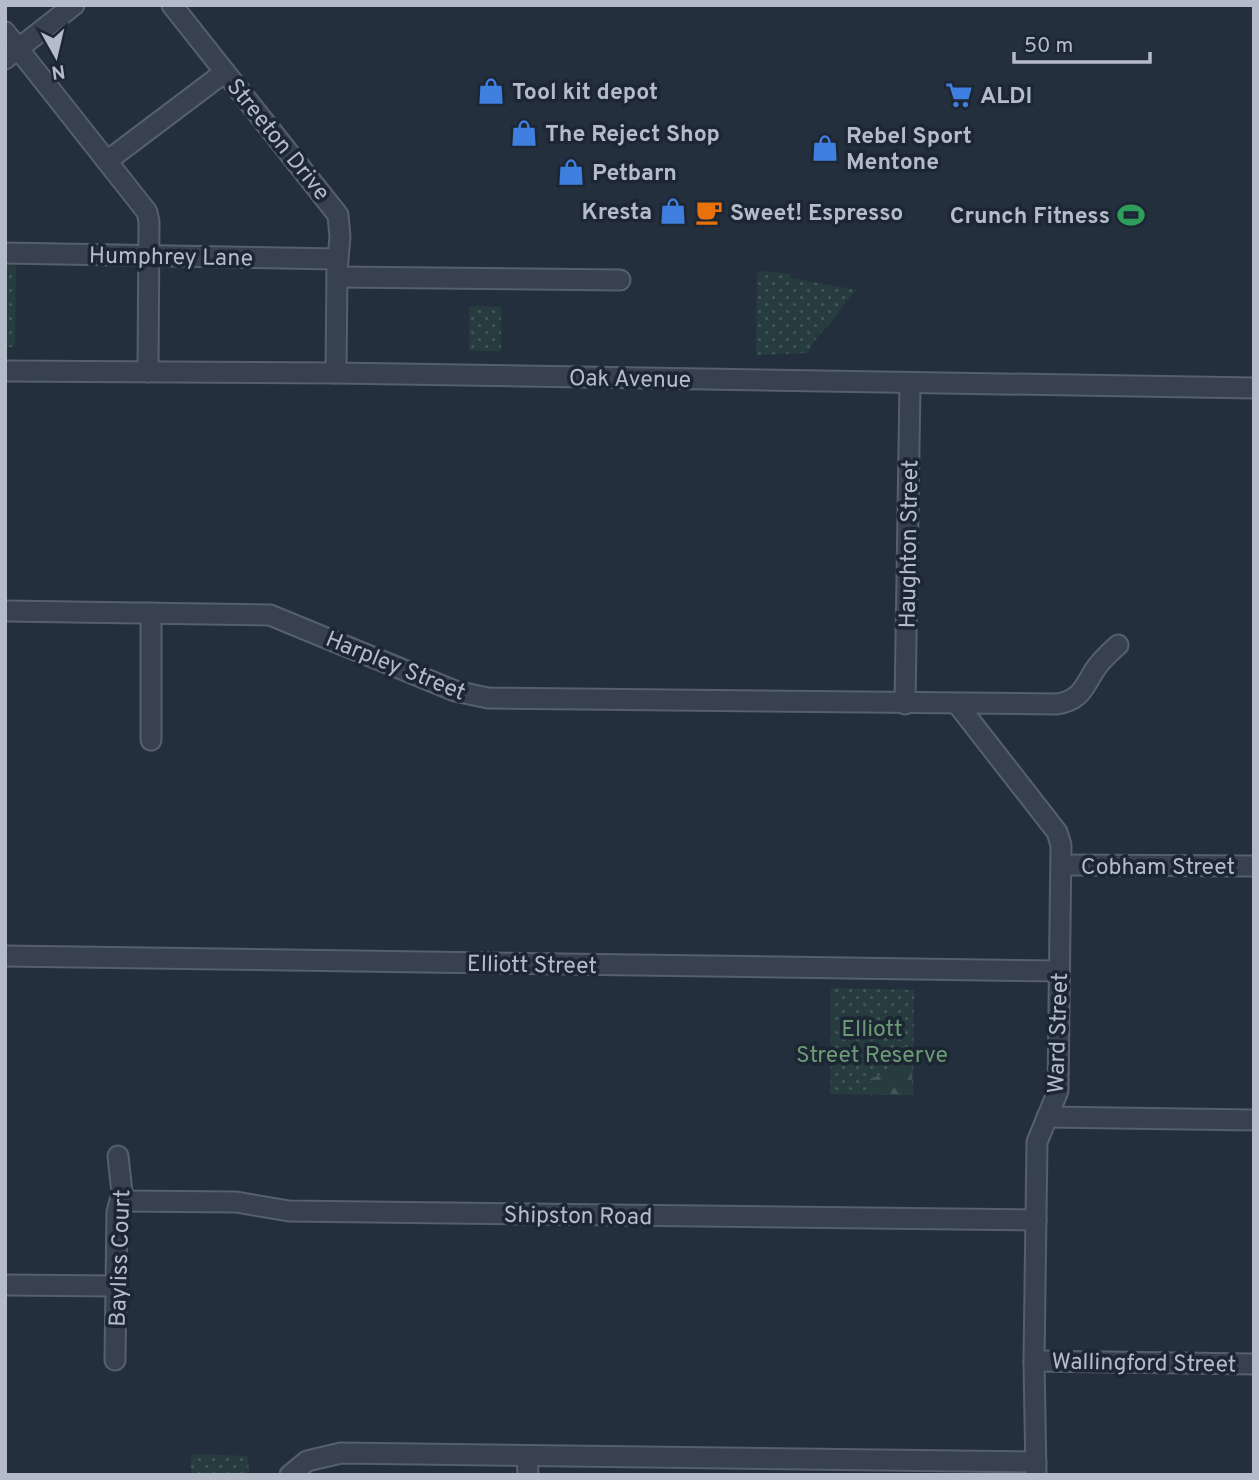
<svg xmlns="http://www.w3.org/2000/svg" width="1259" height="1480" viewBox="0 0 1259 1480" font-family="Overpass,sans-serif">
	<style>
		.grass { fill: url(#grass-dots) }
		.forest { fill: url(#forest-firs) }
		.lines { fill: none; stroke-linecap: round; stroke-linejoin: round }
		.street-casing { stroke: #565f6c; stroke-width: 23 }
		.street { stroke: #38414e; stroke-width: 19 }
		.labels { text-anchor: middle; stroke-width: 7; stroke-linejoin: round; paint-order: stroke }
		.poi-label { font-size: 23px; font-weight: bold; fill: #b4bcc9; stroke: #1d2633; text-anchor: start }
		.street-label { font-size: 23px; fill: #b4bcc9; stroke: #1d2633 }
		.park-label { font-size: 23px; fill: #6b9a76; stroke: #1d2633 }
	</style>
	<defs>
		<pattern id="grass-dots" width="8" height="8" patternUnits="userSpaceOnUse" patternTransform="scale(1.75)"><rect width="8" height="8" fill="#263c3f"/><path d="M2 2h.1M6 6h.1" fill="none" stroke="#435659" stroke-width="1.8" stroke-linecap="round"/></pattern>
		<pattern id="forest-firs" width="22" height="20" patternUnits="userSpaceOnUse" patternTransform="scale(1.75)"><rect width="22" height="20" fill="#263c3f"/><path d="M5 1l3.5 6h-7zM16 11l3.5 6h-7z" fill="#435659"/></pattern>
	</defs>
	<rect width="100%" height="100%" fill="#242f3e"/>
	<g class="grass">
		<path d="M5 263H16L15 347H5Z"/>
		<path d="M763 271 790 274 791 278 857 290C845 300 841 310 832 321 822 334 815 336 808 353L756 355 757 272Z"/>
		<path d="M469 306 501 307V351H469Z"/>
		<path d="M831 988 914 990 913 1095 830 1094Z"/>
		<path d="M191 1454 248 1456 249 1475H191Z"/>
	</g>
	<path class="forest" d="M902 1048H913L911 1090 905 1094H873L870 1079 896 1068Z"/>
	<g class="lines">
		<defs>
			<g id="street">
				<path d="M172 5 338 215 340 237 337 269 336 373"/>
				<path d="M5 32 147 212 149 222 148 372"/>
				<path d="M5 59 74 5"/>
				<path d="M107 161 225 72"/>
				<path d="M5 253 338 259"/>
				<path d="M337 277 620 280"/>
				<path d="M5 371 336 373 1254 388"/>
				<path d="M5 611 270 615 455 691 488 698 1057 704C1080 700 1083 689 1094 671 1100 661 1109 653 1118 645"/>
				<path d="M905 704 910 384"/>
				<path d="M958 705 1057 832 1061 845 1058 1091 1037 1142 1034 1361 1036 1475"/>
				<path d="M151 740V613"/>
				<path d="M1062 865 1254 866"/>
				<path d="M5 956 1059 971"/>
				<path d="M1047 1117 1254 1120"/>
				<path d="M121 1201 236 1202 289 1211 1036 1220"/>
				<path d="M5 1285 117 1286"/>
				<path d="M115 1360 117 1212 122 1193 118 1156"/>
				<path d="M1034 1361 1254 1364"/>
				<path d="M527 1456 528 1475"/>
				<path d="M290 1475 307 1461 341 1453 1036 1462"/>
			</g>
		</defs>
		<use href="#street" class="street-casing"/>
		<use href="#street" class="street"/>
	</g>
	<defs>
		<symbol id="shop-bare" viewBox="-9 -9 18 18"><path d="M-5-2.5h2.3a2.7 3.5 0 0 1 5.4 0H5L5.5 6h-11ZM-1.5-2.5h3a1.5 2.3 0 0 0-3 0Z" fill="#3f7fe0" stroke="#1d2633" stroke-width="2.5" paint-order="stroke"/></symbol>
		<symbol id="supermarket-bare" viewBox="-9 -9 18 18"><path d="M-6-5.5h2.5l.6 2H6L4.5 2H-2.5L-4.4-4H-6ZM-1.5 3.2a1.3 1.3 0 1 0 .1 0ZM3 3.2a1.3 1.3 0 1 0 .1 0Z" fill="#3f7fe0" stroke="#1d2633" stroke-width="2.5" paint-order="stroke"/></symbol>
		<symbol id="cafe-bare" viewBox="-9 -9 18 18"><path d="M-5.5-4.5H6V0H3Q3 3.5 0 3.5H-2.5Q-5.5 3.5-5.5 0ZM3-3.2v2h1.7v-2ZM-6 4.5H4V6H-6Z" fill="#e8710a" stroke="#1d2633" stroke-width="2.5" paint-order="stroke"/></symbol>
		<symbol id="stadium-bare" viewBox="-9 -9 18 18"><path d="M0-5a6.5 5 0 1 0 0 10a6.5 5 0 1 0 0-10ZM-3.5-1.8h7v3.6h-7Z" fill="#2e9e5b" stroke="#1d2633" stroke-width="2.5" paint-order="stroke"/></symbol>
	</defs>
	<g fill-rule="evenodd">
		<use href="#shop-bare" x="472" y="72" width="38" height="38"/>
		<use href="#supermarket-bare" x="940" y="76" width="38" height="38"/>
		<use href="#shop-bare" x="505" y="114" width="38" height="38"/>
		<use href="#shop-bare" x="806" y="129" width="38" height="38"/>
		<use href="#shop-bare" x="552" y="153" width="38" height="38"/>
		<use href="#shop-bare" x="654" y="192" width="38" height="38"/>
		<use href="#cafe-bare" x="690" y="193" width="38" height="38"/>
		<use href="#stadium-bare" x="1112" y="196" width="38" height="38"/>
	</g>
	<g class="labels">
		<g class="poi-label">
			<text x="512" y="99">Tool kit depot</text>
			<text x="980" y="103">ALDI</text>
			<text x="545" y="141">The Reject Shop</text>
			<text x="846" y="143">Rebel Sport<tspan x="846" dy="26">Mentone</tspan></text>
			<text x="592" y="180">Petbarn</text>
			<text x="652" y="219" text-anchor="end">Kresta</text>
			<text x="730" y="220">Sweet! Espresso</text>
			<text x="1110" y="223" text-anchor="end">Crunch Fitness</text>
		</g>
		<g class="street-label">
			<text transform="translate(279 139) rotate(51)" y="8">Streeton Drive</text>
			<text transform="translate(171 256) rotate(1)" y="8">Humphrey Lane</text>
			<text transform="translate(630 378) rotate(1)" y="8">Oak Avenue</text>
			<text transform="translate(908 544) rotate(-89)" y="8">Haughton Street</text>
			<text transform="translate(396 665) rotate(22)" y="8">Harpley Street</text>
			<text x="1158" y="874">Cobham Street</text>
			<text transform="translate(532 964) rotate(1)" y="8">Elliott Street</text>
			<text transform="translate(1057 1033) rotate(-88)" y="8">Ward Street</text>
			<text transform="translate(578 1215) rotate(1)" y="8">Shipston Road</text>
			<text transform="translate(119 1258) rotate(-88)" y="8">Bayliss Court</text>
			<text transform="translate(1144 1362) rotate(1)" y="8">Wallingford Street</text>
		</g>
		<g class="park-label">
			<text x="872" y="1036">Elliott<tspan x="872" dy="26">Street Reserve</tspan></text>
		</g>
	</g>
	<rect width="1259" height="1480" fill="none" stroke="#b4bcc9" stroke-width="14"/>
	<g transform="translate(56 56) rotate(172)" stroke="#1d2633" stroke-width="5" paint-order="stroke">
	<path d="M0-5L12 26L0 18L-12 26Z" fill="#b4bcc9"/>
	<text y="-10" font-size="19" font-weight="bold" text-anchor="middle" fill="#b4bcc9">N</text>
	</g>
	<path d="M1014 52v10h136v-10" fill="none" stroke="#b4bcc9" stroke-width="3.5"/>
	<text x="1024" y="52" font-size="21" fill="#b4bcc9" stroke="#1d2633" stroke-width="5" paint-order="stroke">50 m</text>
</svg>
